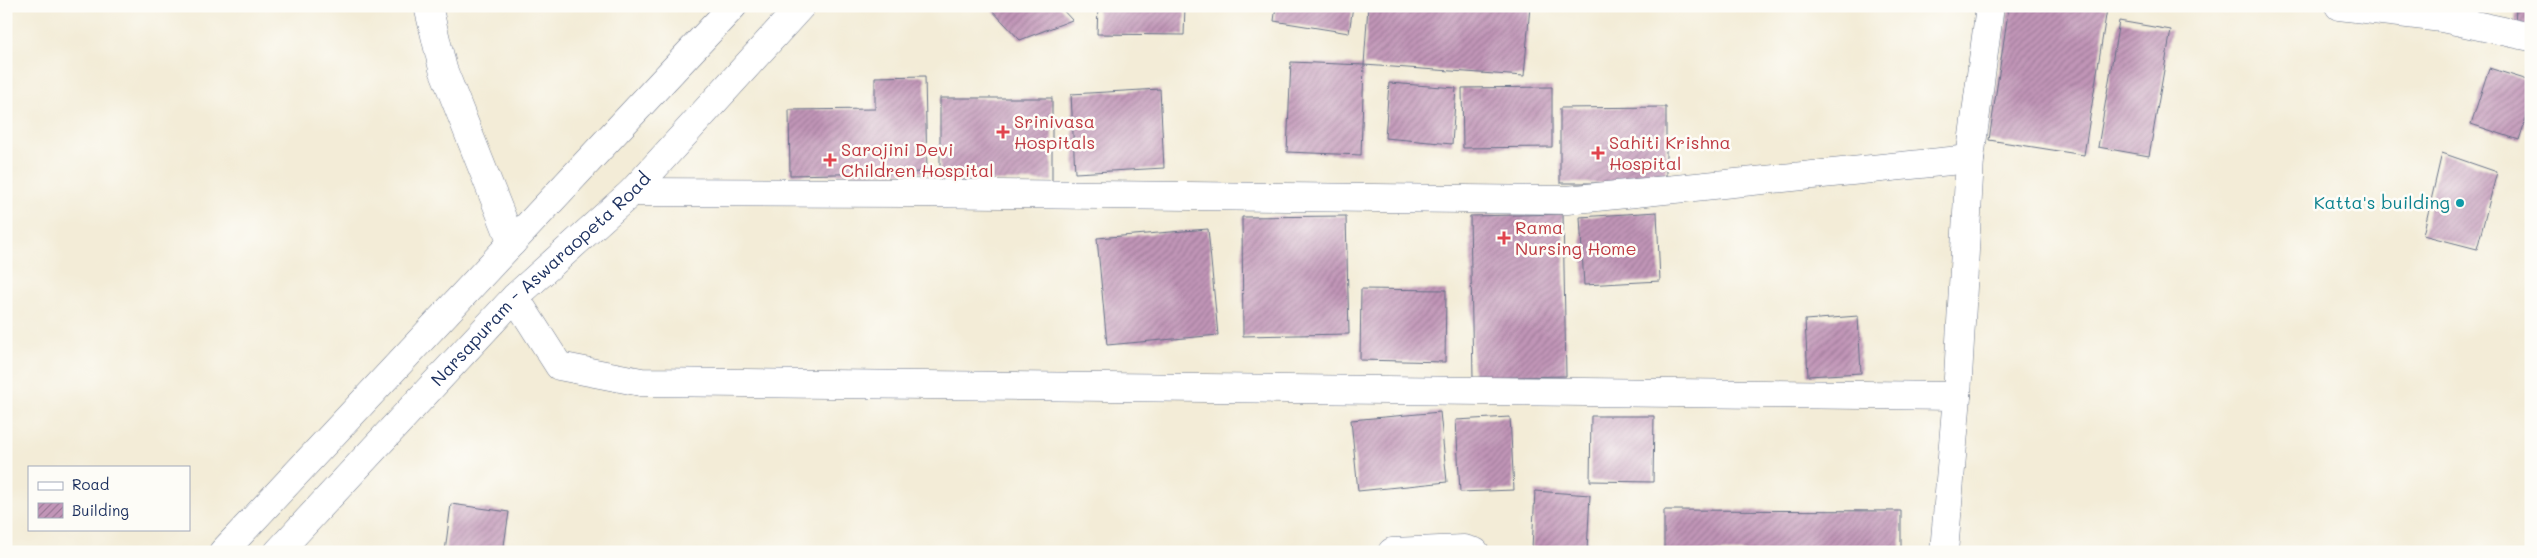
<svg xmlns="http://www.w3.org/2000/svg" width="2537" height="558" viewBox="0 0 2537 558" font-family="Mali,sans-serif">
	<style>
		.building { fill: url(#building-hatch) }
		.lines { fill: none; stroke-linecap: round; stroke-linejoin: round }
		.minor-casing { stroke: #677188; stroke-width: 29 }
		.primary-casing { stroke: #677188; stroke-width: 29 }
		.minor { stroke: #fff; stroke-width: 28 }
		.primary { stroke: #fff; stroke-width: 28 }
		.health-dot { fill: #e0444e; stroke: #fdfcf7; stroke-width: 2 }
		.culture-dot { fill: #0f9aa8; stroke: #fdfcf7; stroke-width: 2 }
		.labels { text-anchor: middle; stroke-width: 5; stroke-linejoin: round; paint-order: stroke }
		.health-label { font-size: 18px; fill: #be3a42; stroke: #fdfcf7; text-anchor: start }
		.culture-label { font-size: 18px; fill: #0d838f; stroke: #fdfcf7; text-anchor: end }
		.street-label { font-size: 18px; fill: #1b2f5e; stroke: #fdfcf7 }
	</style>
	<defs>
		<pattern id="building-hatch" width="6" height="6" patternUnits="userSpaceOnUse" patternTransform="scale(1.25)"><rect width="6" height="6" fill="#c195b7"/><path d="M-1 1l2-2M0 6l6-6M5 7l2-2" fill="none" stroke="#9c7a98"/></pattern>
	</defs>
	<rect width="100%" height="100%" fill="#fdfcf7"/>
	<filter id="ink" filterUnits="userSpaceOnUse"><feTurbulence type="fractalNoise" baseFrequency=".02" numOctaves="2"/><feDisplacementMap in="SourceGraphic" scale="10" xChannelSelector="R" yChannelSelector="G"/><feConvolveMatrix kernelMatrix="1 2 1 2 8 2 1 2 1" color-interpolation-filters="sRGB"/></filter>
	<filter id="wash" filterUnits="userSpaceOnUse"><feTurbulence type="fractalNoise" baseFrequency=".0096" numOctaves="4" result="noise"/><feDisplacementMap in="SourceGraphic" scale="20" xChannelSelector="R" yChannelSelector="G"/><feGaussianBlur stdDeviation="1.12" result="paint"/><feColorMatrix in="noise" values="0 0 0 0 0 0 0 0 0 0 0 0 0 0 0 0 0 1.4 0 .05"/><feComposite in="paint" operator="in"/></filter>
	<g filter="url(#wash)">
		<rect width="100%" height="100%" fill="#f3ecd7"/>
		<g id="blocks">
			<g class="building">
				<path d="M988 6H1059L1072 20 1020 40Z"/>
				<path d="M1098 6H1185L1184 35 1097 34Z"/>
				<path d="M1276 6H1353L1349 33 1274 21Z"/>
				<path d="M1368 6H1530L1524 76 1364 65Z"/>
				<path d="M2009 6H2092L2107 9 2084 155 1989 140Z"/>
				<path d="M2516 6H2531V27L2515 26Z"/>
				<path d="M2119 21 2171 30 2149 156 2098 147Z"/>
				<path d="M1291 62 1364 65 1361 155 1287 152Z"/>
				<path d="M2489 68 2531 81V103L2519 140 2471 124Z"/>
				<path d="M925 76 927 172 790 175 789 110 875 109V77Z"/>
				<path d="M1389 83 1456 88 1452 144 1385 138Z"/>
				<path d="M1552 87V147L1463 148 1462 88Z"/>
				<path d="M1160 89 1164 168 1075 173 1071 94Z"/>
				<rect x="940" y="98" width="112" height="83"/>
				<path d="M1666 107V183H1560V108Z"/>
				<path d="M2442 153 2497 172 2477 249 2423 235Z"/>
				<path d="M1657 212 1660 281 1584 285 1580 217Z"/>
				<path d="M1563 214 1566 376 1473 378 1470 216Z"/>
				<path d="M1346 216 1349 334 1243 336 1242 217Z"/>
				<path d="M1208 229 1218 335 1107 345 1097 238Z"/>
				<path d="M1361 289 1446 290 1445 362 1360 360Z"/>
				<path d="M1858 316 1861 373 1808 376 1805 320Z"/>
				<path d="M1440 412 1447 482 1358 491 1351 420Z"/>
				<path d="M1591 416H1654L1653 482 1590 481Z"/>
				<path d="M1510 417 1514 490 1460 492 1456 420Z"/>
				<path d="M1535 491 1590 495 1587 551 1532 548Z"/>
				<path d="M451 504 509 512 503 552H445Z"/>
				<path d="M1664 510 1901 511V552H1664Z"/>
			</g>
		</g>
	</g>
	<g filter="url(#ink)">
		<use href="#blocks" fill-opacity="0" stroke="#677188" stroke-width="1"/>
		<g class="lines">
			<defs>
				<g id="minor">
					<path d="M428 6 443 69 512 243"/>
					<path d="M2339 6 2442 18 2531 37"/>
					<path d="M632 192 909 193 1567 200 1970 159"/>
					<path d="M515 297 559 366 641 382 1957 396"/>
					<path d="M1392 552 1464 549 1475 552"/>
					<path d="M1944 552 1957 396 1970 159 1990 6"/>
				</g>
				<g id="primary">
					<path d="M223 552 733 6"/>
					<path id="s1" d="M278 552 515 297 632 192 801 6"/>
				</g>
			</defs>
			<use href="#minor" class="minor-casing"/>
			<use href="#primary" class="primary-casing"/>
			<use href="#minor" class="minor"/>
			<use href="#primary" class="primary"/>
		</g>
	</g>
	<g class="health-dot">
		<path d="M1000.5 124.5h5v5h5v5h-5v5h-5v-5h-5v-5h5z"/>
		<path d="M1595.5 145.5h5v5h5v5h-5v5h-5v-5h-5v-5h5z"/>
		<path d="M827.5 152.5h5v5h5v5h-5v5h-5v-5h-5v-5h5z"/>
		<path d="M1501.5 230.5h5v5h5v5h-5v5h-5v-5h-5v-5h5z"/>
	</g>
	<circle class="culture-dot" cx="2460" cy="203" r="5"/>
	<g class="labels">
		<g class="health-label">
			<text x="1014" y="128">Srinivasa<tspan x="1014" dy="21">Hospitals</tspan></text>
			<text x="1609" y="149">Sahiti Krishna<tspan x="1609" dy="21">Hospital</tspan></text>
			<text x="841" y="156">Sarojini Devi<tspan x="841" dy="21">Children Hospital</tspan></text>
			<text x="1515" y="234">Rama<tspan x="1515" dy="21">Nursing Home</tspan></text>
		</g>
		<g class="culture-label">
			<text x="2450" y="209">Katta's building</text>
		</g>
		<g class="street-label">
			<text dy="6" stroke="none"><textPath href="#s1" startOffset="379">Narsapuram - Aswaraopeta Road</textPath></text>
		</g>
	</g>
	<rect width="2537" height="558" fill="none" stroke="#fdfcf7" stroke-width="25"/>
	<rect x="28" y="466" width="162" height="65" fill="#fdfcf7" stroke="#a3aaba"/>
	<rect x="38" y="482" width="25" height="8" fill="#ffffff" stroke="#a3aaba"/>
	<text x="72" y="490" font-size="15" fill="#1b2f5e">Road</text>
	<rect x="38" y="503" width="25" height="15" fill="url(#building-hatch)" stroke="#a3aaba"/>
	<text x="72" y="516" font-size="15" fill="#1b2f5e">Building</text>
</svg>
